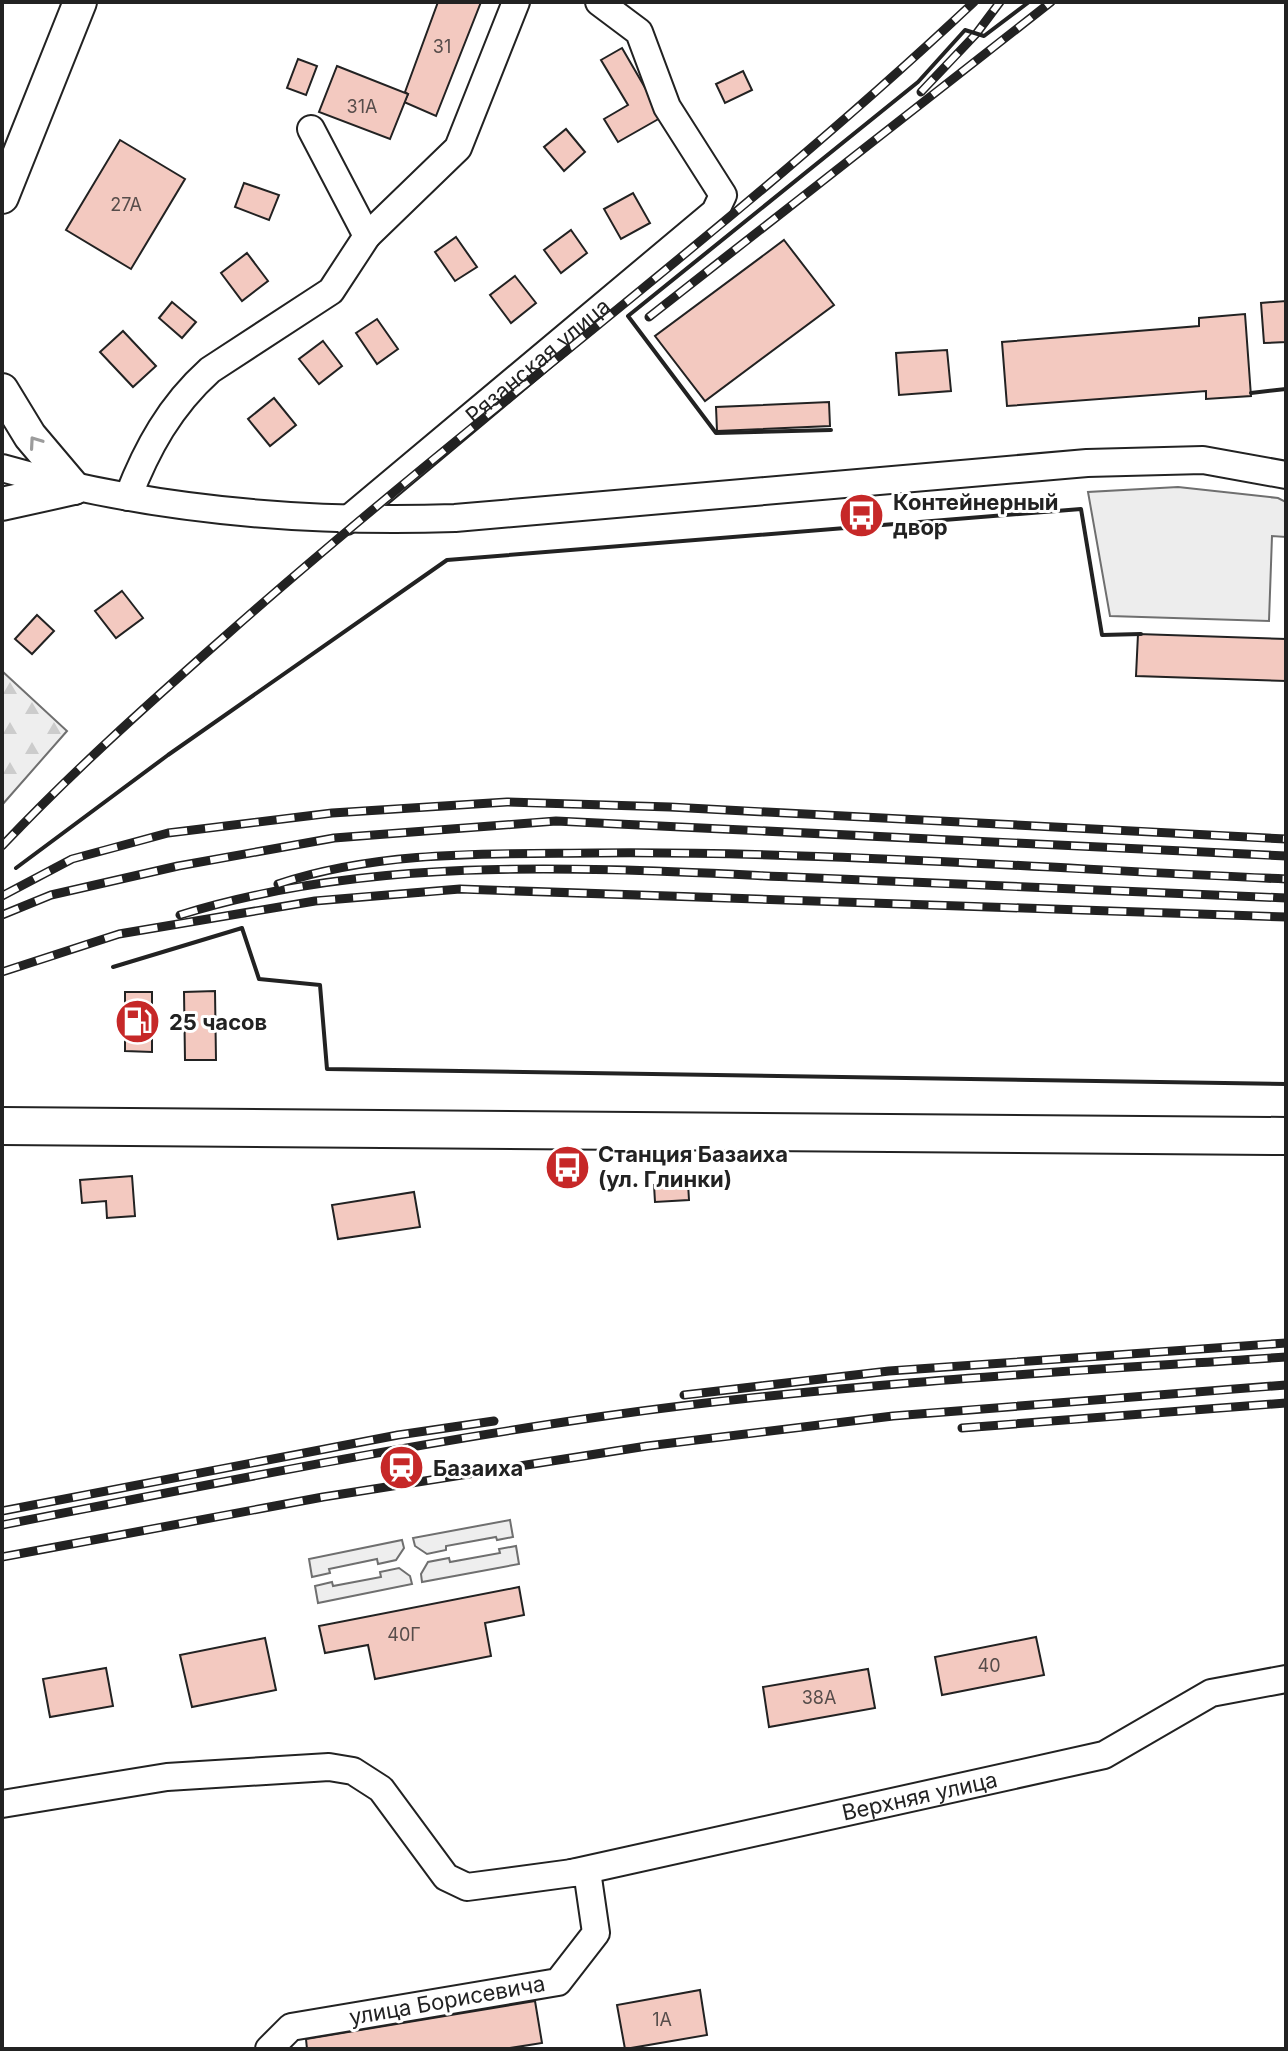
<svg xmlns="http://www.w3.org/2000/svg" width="1288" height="2051" viewBox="0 0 1288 2051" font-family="Inter,sans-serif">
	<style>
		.green { fill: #eee; stroke: #6f6f6f; stroke-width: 2 }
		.forest { fill: url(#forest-firs); stroke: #6f6f6f; stroke-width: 2 }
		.parking { fill: #ededed; stroke: #6f6f6f; stroke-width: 2 }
		.building { fill: #f3c9c0; stroke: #222; stroke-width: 2 }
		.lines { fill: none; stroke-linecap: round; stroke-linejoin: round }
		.minor-casing { stroke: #222; stroke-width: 30 }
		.major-casing { stroke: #222; stroke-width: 36 }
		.highway-casing { stroke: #222; stroke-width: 40 }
		.minor { stroke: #fff; stroke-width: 26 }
		.major { stroke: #fff; stroke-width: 32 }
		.highway { stroke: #fff; stroke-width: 36 }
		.rail-casing { stroke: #222; stroke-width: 9 }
		.rail { stroke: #fff; stroke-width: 6; stroke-dasharray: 18; stroke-linecap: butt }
		.wall { stroke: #222; stroke-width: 4 }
		.oneway { stroke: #9c9c9c }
		.labels { text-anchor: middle; stroke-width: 6; stroke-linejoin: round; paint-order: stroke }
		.number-label { font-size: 18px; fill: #564c4a }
		.street-label { font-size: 22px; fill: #222; stroke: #fff }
		.poi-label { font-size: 22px; font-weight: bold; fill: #222; stroke: #fff; text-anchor: start }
	</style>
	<defs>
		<pattern id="forest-firs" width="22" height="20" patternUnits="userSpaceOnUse" patternTransform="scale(2)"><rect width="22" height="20" fill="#eee"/><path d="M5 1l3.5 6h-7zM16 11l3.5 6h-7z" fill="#ccc"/></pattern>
	</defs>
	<rect width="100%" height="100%" fill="#fff"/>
	<g class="green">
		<path d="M510 1520 513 1537 497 1540 496 1537 446 1546V1550L427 1554 415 1546 413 1538Z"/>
		<path d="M402 1540 404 1548 396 1560 378 1564 377 1559 329 1569 330 1573 312 1577 309 1559Z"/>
		<path d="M516 1546 519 1564 422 1582 421 1574 428 1562 449 1558 450 1562 500 1553 499 1549Z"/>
		<path d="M399 1568 410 1576 412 1584 318 1603 315 1586 332 1582 333 1586 381 1577 380 1572Z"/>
	</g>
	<path class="forest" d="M2 671 67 731 2 805Z"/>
	<path class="parking" d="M1178 487 1278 498 1286 502V537L1272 536 1269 621 1110 616 1088 492Z"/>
	<g class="building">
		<path d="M438 2H481L436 116 404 102 408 94 405 92Z"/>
		<path d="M622 48 662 117 618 142 604 119 628 105 601 60Z"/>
		<path d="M298 59 317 66 306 95 287 88Z"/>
		<path d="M337 66 408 94 390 139 319 112Z"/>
		<path d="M743 71 752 90 725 103 716 84Z"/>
		<path d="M566 129 585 152 564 171 544 147Z"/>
		<path d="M120 140 185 179 131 269 66 230Z"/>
		<path d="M244 183 279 195 269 220 235 207Z"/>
		<path d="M633 193 650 223 621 239 604 209Z"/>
		<path d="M571 230 587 253 561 273 544 250Z"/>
		<path d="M456 237 477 267 455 281 435 252Z"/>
		<path d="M784 240 834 305 705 401 655 336Z"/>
		<path d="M247 253 268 281 242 301 221 273Z"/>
		<path d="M515 276 536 303 511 323 490 295Z"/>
		<path d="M1286 301V342L1264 343 1261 303Z"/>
		<path d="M172 302 196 322 182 338 159 318Z"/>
		<path d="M1245 314 1251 396 1206 399V391L1007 406 1002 342 1199 326V318Z"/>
		<path d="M377 319 398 349 377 364 356 333Z"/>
		<path d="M123 331 156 366 133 387 100 352Z"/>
		<path d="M323 341 342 366 319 384 299 359Z"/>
		<path d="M947 350 951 391 899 395 896 353Z"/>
		<path d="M274 398 296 425 270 446 248 419Z"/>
		<path d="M829 402 830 426 717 431 716 407Z"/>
		<path d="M122 591 143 618 116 638 95 611Z"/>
		<path d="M37 615 54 631 32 654 15 639Z"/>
		<path d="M1138 634 1286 639V681L1136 676Z"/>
		<path d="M215 991 216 1060H185L184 992Z"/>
		<path d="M125 992H152V1052L125 1051Z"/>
		<path d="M132 1176 135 1216 107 1218 106 1201 82 1203 80 1180Z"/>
		<path d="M688 1183 689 1200 655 1202 654 1185Z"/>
		<path d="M414 1192 420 1227 338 1239 332 1205Z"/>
		<path d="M519 1587 524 1615 485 1623 491 1656 375 1679 368 1645 325 1653 319 1626Z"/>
		<path d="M1036 1637 1044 1675 942 1695 935 1657Z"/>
		<path d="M265 1638 276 1690 192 1707 180 1655Z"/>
		<path d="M106 1668 113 1706 50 1717 43 1679Z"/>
		<path d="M868 1669 875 1708 769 1727 763 1687Z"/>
		<path d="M700 1990 707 2035 625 2049 617 2005Z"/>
		<path d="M535 2001 542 2043 504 2049H307L306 2039Z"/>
	</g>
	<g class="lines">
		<defs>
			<g id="minor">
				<path d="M367 236 458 148 516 2"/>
				<path d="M2 468C149 510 302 523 455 518L1087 463 1203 460 1286 475"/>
				<path d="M128 497C147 448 170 406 210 370L331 291 367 236 311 129"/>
				<path id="s1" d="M346 521 715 212 723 195 667 107 639 32 599 2"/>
				<path d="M2 1804 167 1777 329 1767 353 1771 381 1789 446 1877 467 1887 587 1871 596 1933 558 1982 291 2027 269 2049"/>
				<path id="s2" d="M572 1873 1104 1755 1211 1693 1286 1679"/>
			</g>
			<g id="major">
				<path d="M2 197 80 2"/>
				<path d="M2 390 30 436 74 488"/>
				<path d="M2 504 74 488"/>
			</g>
			<path id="highway" d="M2 1126 1286 1136"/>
		</defs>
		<use href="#minor" class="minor-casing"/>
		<use href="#major" class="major-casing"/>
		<use href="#highway" class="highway-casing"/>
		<use href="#minor" class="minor"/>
		<use href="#major" class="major"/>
		<use href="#highway" class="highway"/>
		<defs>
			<g id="rail">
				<path d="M921 92 976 34 1000 2"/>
				<path d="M649 317 1051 2"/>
				<path d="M2 846C72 772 147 705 223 638 469 420 736 226 974 2"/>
				<path d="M278 884C380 850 490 854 596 853 826 851 1056 869 1286 879"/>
				<path d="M2 896 72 859 168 833 332 813 507 802 670 807 1286 839"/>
				<path d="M2 915 51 895 178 866 334 838 556 821 1286 856"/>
				<path d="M180 915C375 854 590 868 792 877 956 884 1121 891 1286 898"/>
				<path d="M2 972 119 934 315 901 460 889 1286 917"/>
				<path d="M684 1395 889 1371 1286 1343"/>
				<path d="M962 1428 1286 1403"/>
				<path d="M2 1511 398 1435 494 1421"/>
				<path d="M2 1525C202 1486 402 1445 605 1416 831 1384 1059 1372 1286 1357"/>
				<path d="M2 1557 323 1497 647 1446 893 1416 1286 1385"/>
			</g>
		</defs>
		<use href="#rail" class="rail-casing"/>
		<use href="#rail" class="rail"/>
		<g class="wall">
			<path d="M1251 393 1286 389"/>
			<path d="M831 430 716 433 628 316 918 82 965 30 984 36 1029 2"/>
			<path d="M16 868 168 755 447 560 1081 509 1102 635 1141 634"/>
			<path d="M113 967 242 928 259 979 320 985 327 1069 1286 1084"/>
		</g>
	</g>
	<defs><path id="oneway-chevron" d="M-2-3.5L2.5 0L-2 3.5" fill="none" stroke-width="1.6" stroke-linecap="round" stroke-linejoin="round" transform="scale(2)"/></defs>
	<use class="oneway" href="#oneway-chevron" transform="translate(35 442) rotate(-125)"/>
	<defs>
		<symbol id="bus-disc" viewBox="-11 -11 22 22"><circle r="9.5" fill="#c62828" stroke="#fff"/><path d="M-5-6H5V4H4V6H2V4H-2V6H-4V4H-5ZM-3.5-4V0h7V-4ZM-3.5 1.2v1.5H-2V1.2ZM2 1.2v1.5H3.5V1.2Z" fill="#fff"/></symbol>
		<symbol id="fuel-disc" viewBox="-11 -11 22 22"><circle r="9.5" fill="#c62828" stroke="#fff"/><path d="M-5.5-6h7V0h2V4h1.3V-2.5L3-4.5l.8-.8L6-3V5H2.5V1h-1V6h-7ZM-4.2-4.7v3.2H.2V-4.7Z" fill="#fff"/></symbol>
		<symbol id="station-disc" viewBox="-11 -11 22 22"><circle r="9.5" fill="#c62828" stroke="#fff"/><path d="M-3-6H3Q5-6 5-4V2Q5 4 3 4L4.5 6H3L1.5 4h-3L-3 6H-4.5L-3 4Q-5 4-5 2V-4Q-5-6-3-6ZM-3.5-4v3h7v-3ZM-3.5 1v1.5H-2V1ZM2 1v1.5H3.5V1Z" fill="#fff"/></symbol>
	</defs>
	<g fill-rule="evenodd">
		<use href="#bus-disc" x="836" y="490" width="51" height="51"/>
		<use href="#fuel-disc" x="112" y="996" width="51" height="51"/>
		<use href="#bus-disc" x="542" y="1142" width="51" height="51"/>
		<use href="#station-disc" x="376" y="1442" width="51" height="51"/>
	</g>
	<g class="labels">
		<g class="number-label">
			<text x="442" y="53">31</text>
			<text x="362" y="113">31А</text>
			<text x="126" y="211">27А</text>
			<text x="404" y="1641">40Г</text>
			<text x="989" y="1672">40</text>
			<text x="819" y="1704">38А</text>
			<text x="662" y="2026">1А</text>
		</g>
		<g class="street-label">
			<text dy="8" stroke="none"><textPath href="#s1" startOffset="250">Рязанская улица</textPath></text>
			<text dy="8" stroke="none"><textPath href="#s2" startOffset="356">Верхняя улица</textPath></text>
			<text transform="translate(447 2000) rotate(-10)" y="8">улица Борисевича</text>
		</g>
		<g class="poi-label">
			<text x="893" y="510">Контейнерный<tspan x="893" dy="25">двор</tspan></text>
			<text x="169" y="1030">25 часов</text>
			<text x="598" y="1162">Станция Базаиха<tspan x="598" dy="25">(ул. Глинки)</tspan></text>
			<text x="433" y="1476">Базаиха</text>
		</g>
	</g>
	<rect width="1288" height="2051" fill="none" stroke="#222222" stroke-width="8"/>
</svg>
